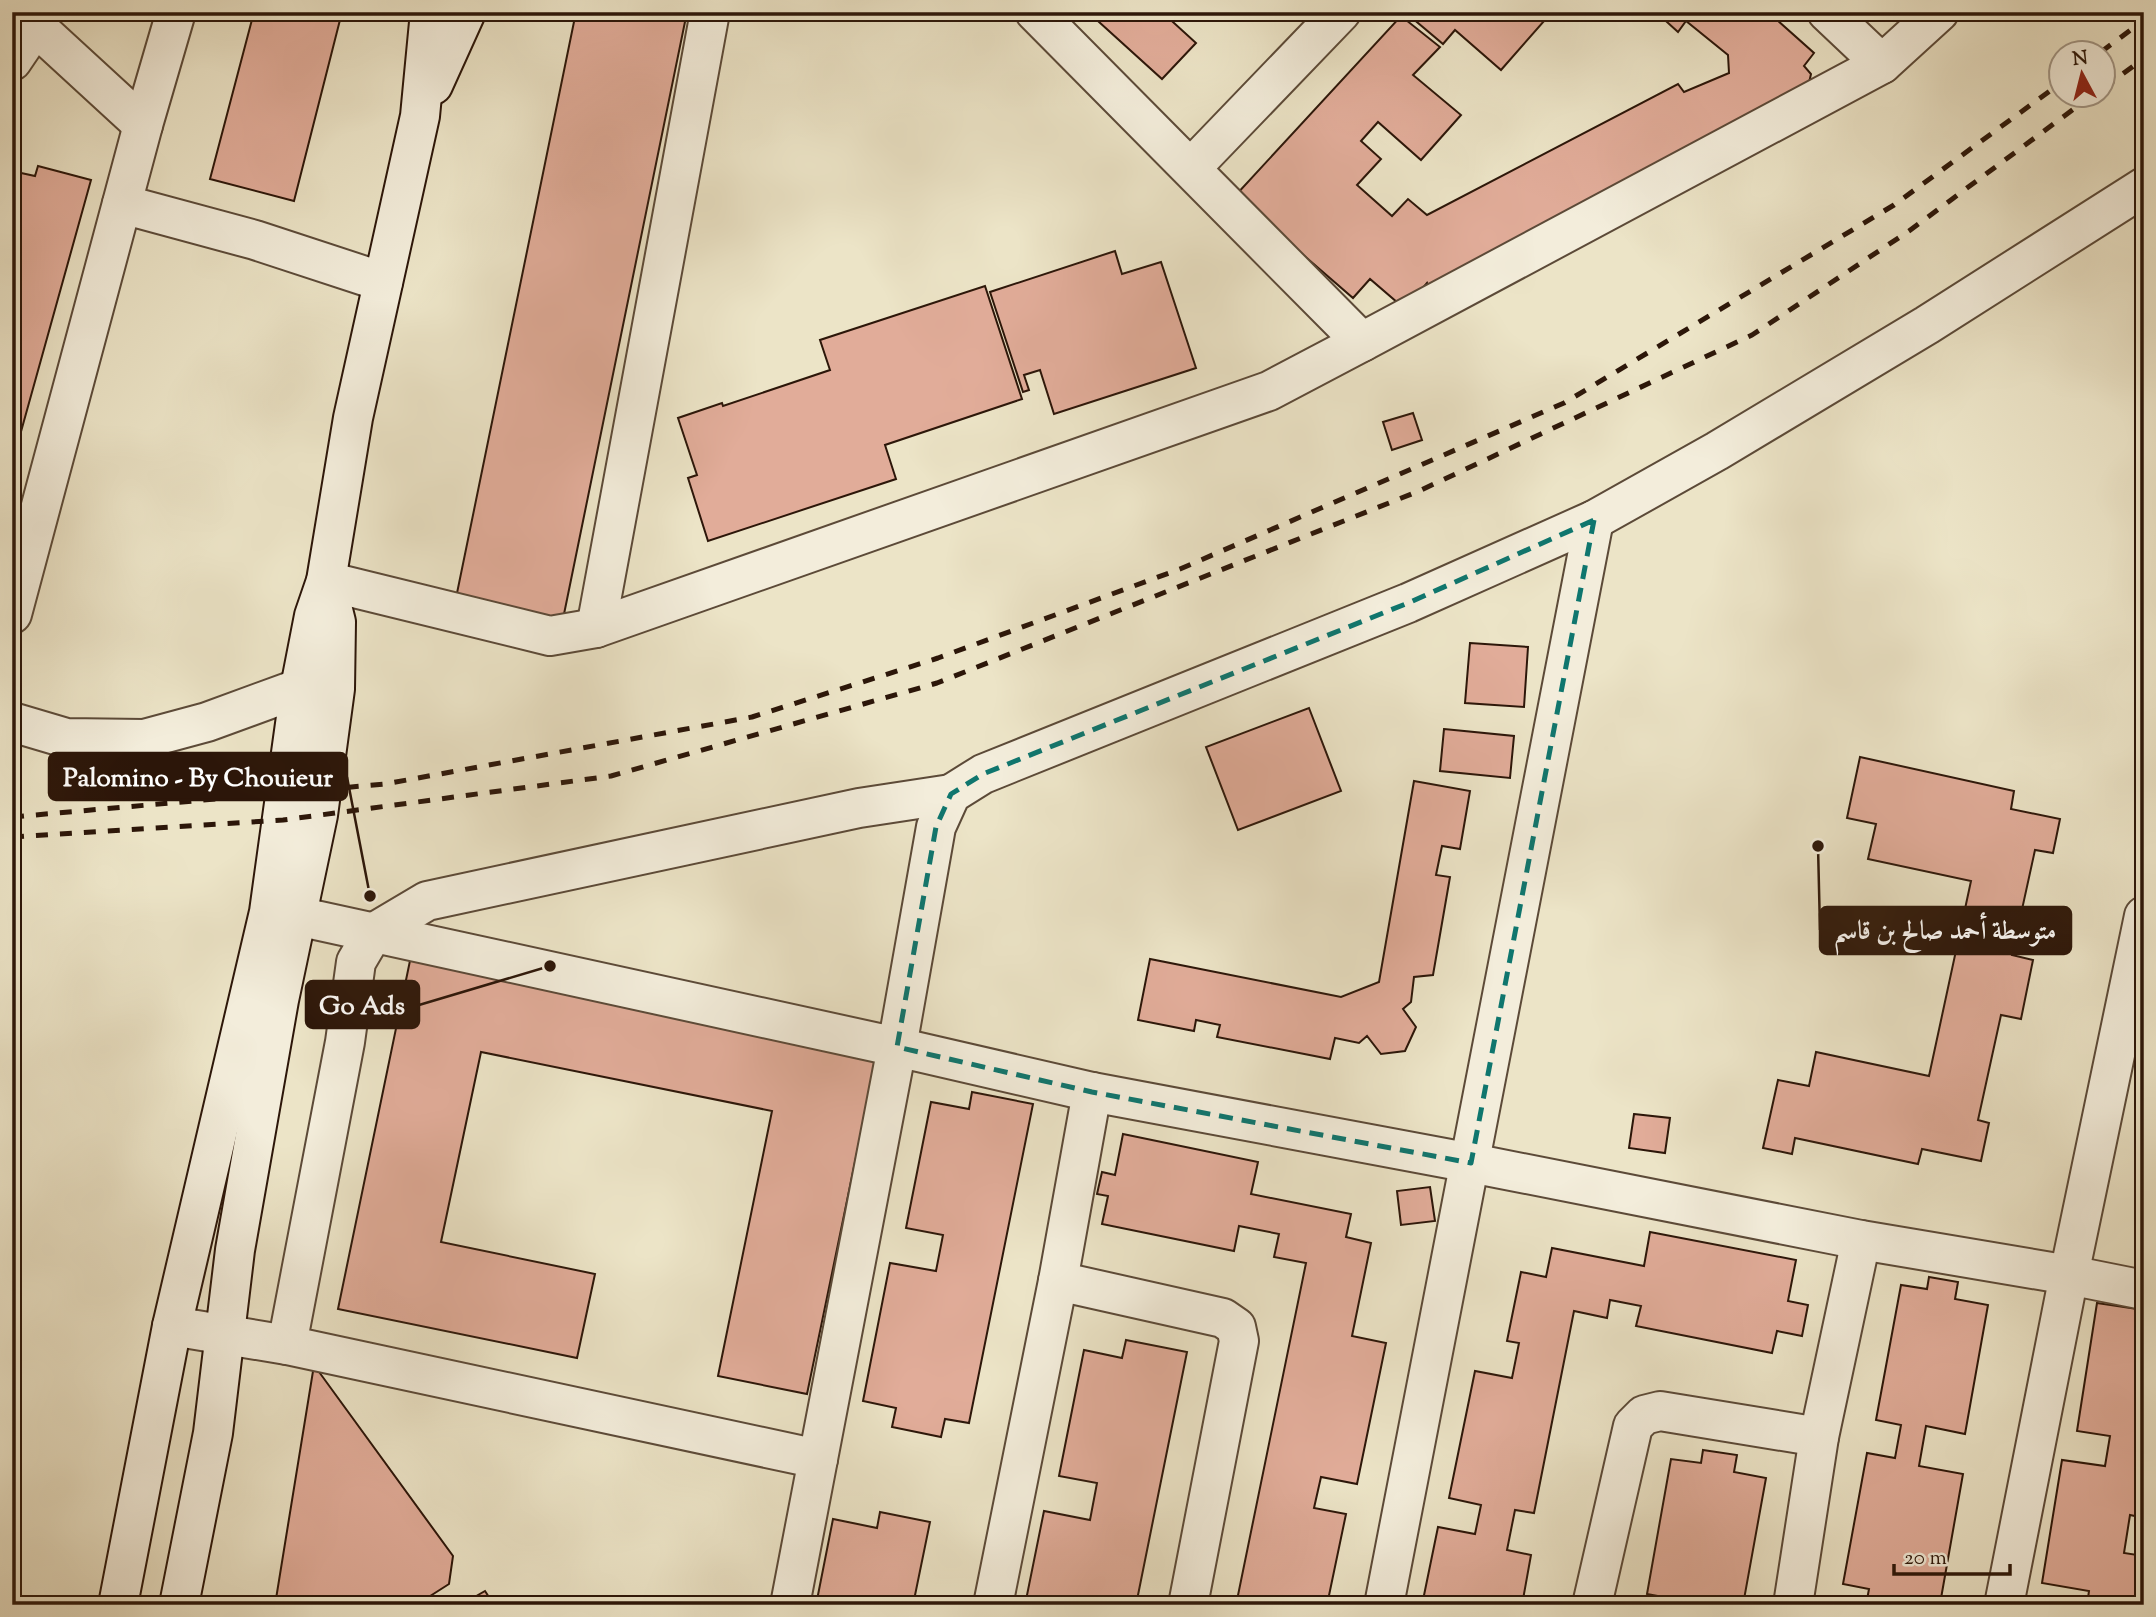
<svg xmlns="http://www.w3.org/2000/svg" width="2156" height="1617" viewBox="0 0 2156 1617" font-family="'Sorts Mill Goudy',Amiri,serif">
	<style>
		.building { fill: #e1ac99; stroke: #2c1609; stroke-width: 2 }
		.lines { fill: none; stroke-linecap: round; stroke-linejoin: round }
		.street-casing { stroke: #5c4a38; stroke-width: 42 }
		.secondary-casing { stroke: #2c1609; stroke-width: 42 }
		.street { stroke: #f3eddb; stroke-width: 38 }
		.secondary { stroke: #f3eddb; stroke-width: 38 }
		.rail { stroke: #2c1609; stroke-width: 5; stroke-dasharray: 12 12; stroke-linecap: butt }
		.marked { fill: none; stroke: #0f766e; stroke-width: 5; stroke-dasharray: 14 9; stroke-linejoin: round }
		.leader { fill: none; stroke: #2c1609; stroke-width: 2.5 }
		.callout-dot { fill: #2c1609; stroke: #f3eddb; stroke-width: 2.5 }
		.callout { fill: #2c1609; stroke: #2c1609; stroke-width: 2.5 }
		.callout-label { font-size: 26px; text-anchor: middle; font-weight: bold; fill: #fff }
	</style>
	<rect width="100%" height="100%" fill="#ece4c7"/>
	<filter id="stains"><feTurbulence type="fractalNoise" baseFrequency=".00286" numOctaves="4"/><feColorMatrix values="0 0 0 0 .2 0 0 0 0 .09 0 0 0 0 .02 0 0 0 .5 -.17"/></filter>
	<radialGradient id="worn" r=".72"><stop offset=".6" stop-color="#630" stop-opacity="0"/><stop offset="1" stop-color="#630" stop-opacity=".3"/></radialGradient>
	<g class="building">
		<path d="M254 12H342L294 201 210 179Z"/>
		<path d="M576 12H687L563 619 456 598Z"/>
		<path d="M1088 12H1162L1196 43 1162 79Z"/>
		<path d="M1405 12H1552L1501 70 1455 30 1443 44Z"/>
		<path d="M1656 12H1768L1814 53 1804 66 1811 74 1806 96 1430 291 1427 283 1405 309 1370 279 1353 298 1235 196 1401 16 1440 47 1413 75 1461 115 1421 160 1378 122 1361 141 1381 159 1357 185 1392 216 1408 199 1427 215 1678 84 1684 92 1729 73 1728 55 1686 21 1678 32Z"/>
		<path d="M38 166 91 180 12 464V171L35 176Z"/>
		<path d="M1115 251 1122 274 1161 262 1196 368 1054 414 1040 370 1024 375 1029 390 1023 392 990 292Z"/>
		<path d="M985 286 1022 399 885 445 896 479 708 541 688 478 697 475 678 418 722 403 723 406 830 370 820 340Z"/>
		<path d="M1413 413 1422 440 1392 450 1383 422Z"/>
		<path d="M1470 643 1528 647 1524 707 1465 703Z"/>
		<path d="M1309 708 1341 791 1238 830 1206 747Z"/>
		<path d="M1444 729 1514 736 1510 778 1440 771Z"/>
		<path d="M1860 757 2014 791 2011 809 2060 819 2053 853 2035 850 2012 955 2033 960 2021 1019 2001 1015 1978 1120 1989 1123 1981 1161 1922 1149 1918 1164 1795 1138 1792 1154 1763 1148 1778 1080 1809 1086 1816 1052 1929 1076 1971 881 1868 859 1876 824 1847 818Z"/>
		<path d="M1414 781 1470 791 1460 849 1442 846 1436 875 1450 877 1433 975 1414 977 1411 1002 1403 1009 1416 1027 1405 1051 1381 1054 1367 1036 1359 1043 1335 1038 1330 1059 1217 1037 1220 1025 1196 1020 1194 1031 1138 1020 1150 959 1341 997 1379 982Z"/>
		<path d="M412 951 878 1051 807 1394 718 1376 772 1111 481 1052 441 1242 595 1274 577 1358 338 1309Z"/>
		<path d="M972 1092 1033 1104 969 1423 945 1419 941 1437 892 1427 896 1408 863 1401 890 1263 936 1271 943 1235 906 1228 931 1102 969 1109Z"/>
		<path d="M1634 1114 1670 1118 1665 1153 1629 1148Z"/>
		<path d="M1123 1134 1258 1162 1251 1194 1351 1214 1346 1237 1371 1243 1352 1336 1386 1343 1357 1484 1321 1477 1314 1508 1346 1514 1327 1605H1236L1306 1263 1274 1257 1279 1234 1239 1226 1234 1251 1102 1224 1108 1196 1097 1194 1102 1172 1115 1175Z"/>
		<path d="M1430 1187 1435 1221 1401 1225 1397 1191Z"/>
		<path d="M1650 1232 1796 1260 1788 1301 1808 1305 1802 1336 1777 1331 1772 1353 1636 1326 1641 1306 1610 1300 1607 1318 1574 1311 1534 1513 1515 1510 1507 1550 1531 1555 1522 1605H1422L1438 1527 1475 1534 1481 1505 1449 1498 1475 1371 1512 1378 1519 1343 1507 1341 1521 1272 1546 1277 1552 1248 1644 1266Z"/>
		<path d="M1929 1277 1958 1282 1955 1299 1988 1305 1965 1434 1926 1426 1919 1466 1963 1474 1940 1604 1905 1598 1903 1605H1866L1869 1589 1843 1584 1867 1453 1895 1458 1901 1425 1876 1420 1901 1285 1927 1289Z"/>
		<path d="M2097 1303 2144 1310V1414L2139 1443 2144 1444V1518L2130 1515 2124 1553 2144 1556 2138 1605H2087L2089 1591 2042 1583 2062 1460 2105 1466 2110 1436 2077 1431Z"/>
		<path d="M1126 1340 1187 1352 1136 1605H1025L1044 1511 1090 1520 1097 1483 1059 1476 1084 1350 1122 1358Z"/>
		<path d="M314 1365 453 1556 449 1584 416 1605H275Z"/>
		<path d="M1703 1450 1737 1455 1734 1472 1766 1478 1743 1605 1707 1601V1605H1680V1600L1647 1594 1671 1459 1701 1463Z"/>
		<path d="M880 1512 930 1522 913 1605H816L833 1519 877 1528Z"/>
		<path d="M485 1591 494 1605H447L460 1597 471 1599Z"/>
	</g>
	<g class="lines">
		<defs>
			<g id="street">
				<path d="M20 12 143 125"/>
				<path d="M1827 12 1882 64 1939 12"/>
				<path d="M12 61 35 27"/>
				<path d="M1191 168 1341 12"/>
				<path d="M122 204 255 240 383 282"/>
				<path d="M1362 342 1882 64"/>
				<path d="M326 581 550 636 596 628 1269 391 1362 342 1035 12"/>
				<path d="M12 614 143 125 176 12"/>
				<path d="M596 628 710 12"/>
				<path d="M12 722 66 738 144 739 207 722 300 688"/>
				<path d="M297 916 897 1047 936 827 951 794 983 774 1408 603 1594 520 1717 451 1927 325 2144 187"/>
				<path d="M1058 1281 1223 1318 1236 1327 1239 1341 1188 1605"/>
				<path d="M172 1326 287 1345"/>
				<path d="M818 1459 287 1345 345 1042 356 962 373 933 427 901 859 808 951 794"/>
				<path d="M790 1605 897 1047 1092 1092 1471 1163 1861 1240 2069 1275 2144 1290"/>
				<path d="M993 1605 1058 1281 1092 1092"/>
				<path d="M1384 1605 1594 520"/>
				<path d="M1592 1605 1633 1426 1644 1415 1660 1411 1819 1437"/>
				<path d="M1793 1605 1819 1437 1861 1240"/>
				<path d="M2004 1605 2069 1275 2144 916"/>
			</g>
			<g id="secondary">
				<path d="M433 85 466 12"/>
				<path d="M118 1605 172 1326 269 912 300 688 314 616 326 581 353 418 420 116 430 12"/>
				<path d="M179 1605 213 1433 235 1250 279 1000 318 815 335 689 336 622 328 590"/>
			</g>
		</defs>
		<use href="#street" class="street-casing"/>
		<use href="#secondary" class="secondary-casing"/>
		<use href="#street" class="street"/>
		<use href="#secondary" class="secondary"/>
		<g class="rail">
			<path d="M2101 52 2144 20"/>
			<path d="M2104 88 2144 58"/>
			<path d="M12 817 385 784 752 717 938 658 1180 569 1564 403 1894 205 2062 82"/>
			<path d="M12 837 283 820 611 776 937 683 1419 491 1752 335 1909 231 2094 94"/>
		</g>
	</g>
	<path class="marked" d="M1594 520 1471 1163 1092 1092 897 1047 936 827 951 794 983 774 1408 603Z"/>
	<path class="leader" d="M370 896L347 777M1818 846L1820 930M550 966L419 1005"/>
	<g class="callout-dot">
		<circle cx="370" cy="896" r="7"/>
		<circle cx="1818" cy="846" r="7"/>
		<circle cx="550" cy="966" r="7"/>
	</g>
	<g class="callout">
		<rect x="49" y="753" width="298" height="47" rx="7"/>
		<rect x="1820" y="907" width="251" height="47" rx="7"/>
		<rect x="306" y="981" width="113" height="47" rx="7"/>
	</g>
	<g class="callout-label">
		<text x="198" y="786">Palomino - By Chouieur</text>
		<text x="1945" y="939">متوسطة أحمد صالح بن قاسم</text>
		<text x="362" y="1014">Go Ads</text>
	</g>
	<rect width="2156" height="1617" fill="none" stroke="#ece4c7" stroke-width="42"/>
	<rect x="14" y="14" width="2128" height="1589" fill="none" stroke="#2c1609" stroke-width="3.5"/>
	<rect x="21" y="21" width="2114" height="1575" fill="none" stroke="#2c1609" stroke-width="2"/>
	<g transform="translate(2082 74) rotate(353)"><circle r="33" fill="#f3eddb" stroke="#a39787" stroke-width="2"/>
	<path d="M0-5L12 26L0 18L-12 26Z" fill="#8f2418"/>
	<text y="-10" font-size="19" font-weight="bold" text-anchor="middle" fill="#2c1609">N</text>
	</g>
	<path d="M1894 1564v10h116v-10" fill="none" stroke="#2c1609" stroke-width="3.5"/>
	<text x="1904" y="1564" font-size="21" fill="#2c1609" stroke="#f3eddb" stroke-width="5" paint-order="stroke">20 m</text>
	<rect width="100%" height="100%" filter="url(#stains)"/>
	<rect width="100%" height="100%" fill="url(#worn)"/>
</svg>
